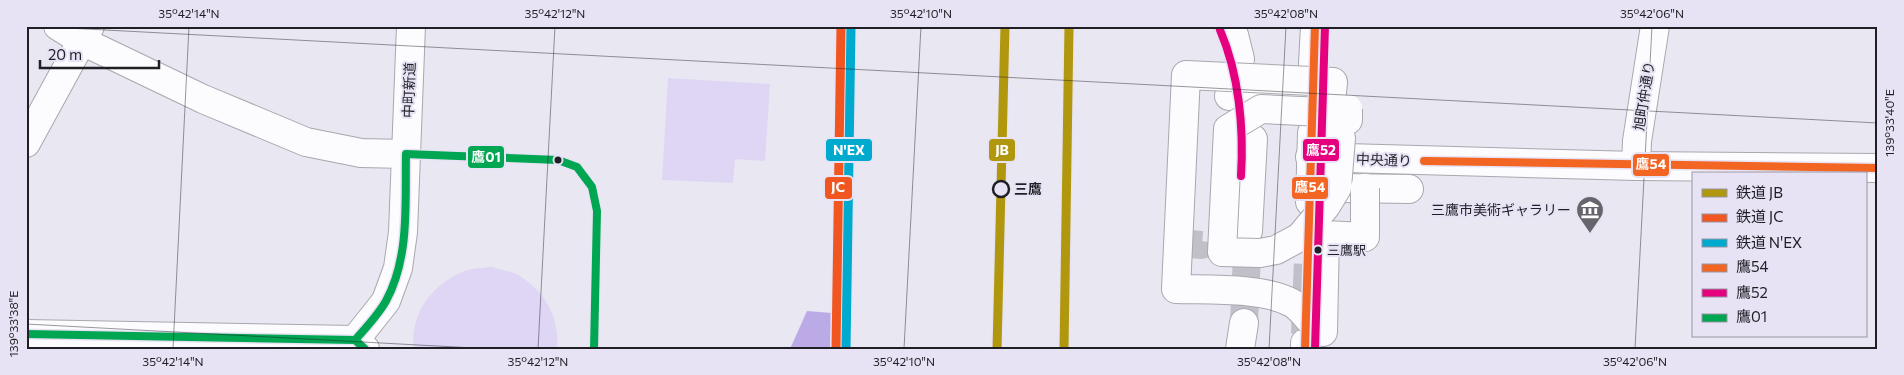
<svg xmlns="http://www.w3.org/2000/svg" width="1904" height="375" viewBox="0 0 1904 375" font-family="Commissioner,'Noto Sans JP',sans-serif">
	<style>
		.green { fill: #ded6f4 }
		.water { fill: #bcaae6 }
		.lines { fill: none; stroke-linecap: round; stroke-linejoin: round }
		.street-tunnel { stroke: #c1bfc8; stroke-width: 28; stroke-dasharray: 28 14; stroke-linecap: butt }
		.secondary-tunnel { stroke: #c1bfc8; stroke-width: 28; stroke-dasharray: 28 14; stroke-linecap: butt }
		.street-casing { stroke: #a9a7af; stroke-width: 30 }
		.secondary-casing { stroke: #a9a7af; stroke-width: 30 }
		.street { stroke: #fcfbfd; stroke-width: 28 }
		.secondary { stroke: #fcfbfd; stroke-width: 28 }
		.street-bridge-casing { stroke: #a9a7af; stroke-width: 30; stroke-linecap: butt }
		.street-bridge { stroke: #fcfbfd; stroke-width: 28 }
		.bus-1-casing { stroke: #e7e3f5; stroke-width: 11 }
		.bus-2-casing { stroke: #e7e3f5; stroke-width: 11 }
		.bus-3-casing { stroke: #e7e3f5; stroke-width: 11 }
		.bus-1 { stroke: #f26522; stroke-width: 8 }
		.bus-2 { stroke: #e5007d; stroke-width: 8 }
		.bus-3 { stroke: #00a651; stroke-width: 8 }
		.rail-1-casing { stroke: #e7e3f5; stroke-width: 12 }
		.rail-2-casing { stroke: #e7e3f5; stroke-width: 12 }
		.rail-3-casing { stroke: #e7e3f5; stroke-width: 12 }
		.rail-1 { stroke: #b1970d; stroke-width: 9 }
		.rail-2 { stroke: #f15620; stroke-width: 9 }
		.rail-3 { stroke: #00a9ce; stroke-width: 9 }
		.ticks { fill: none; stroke: #201f25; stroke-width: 1; stroke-opacity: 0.45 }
		.bus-dot { fill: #201f25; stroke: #e7e3f5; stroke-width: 2 }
		.stop-dot { fill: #e7e3f5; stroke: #201f25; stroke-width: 2.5 }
		.labels { text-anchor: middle; stroke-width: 4; stroke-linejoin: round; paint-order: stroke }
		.bus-label { font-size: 13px; fill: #201f25; stroke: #e7e3f5; text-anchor: start }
		.street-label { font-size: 14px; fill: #201f25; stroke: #e7e3f5 }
		.stop-label { font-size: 14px; font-weight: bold; fill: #201f25; stroke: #e7e3f5; text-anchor: start }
		.poi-label { font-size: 14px; fill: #201f25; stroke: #e7e3f5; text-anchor: end }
		.line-badge { stroke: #e7e3f5; stroke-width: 2 }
		.badge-label { font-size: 14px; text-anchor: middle; font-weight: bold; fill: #fff }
		.neatline { fill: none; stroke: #201f25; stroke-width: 2 }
		.ticks-label { font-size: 12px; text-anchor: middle; fill: #201f25 }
	</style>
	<rect width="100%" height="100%" fill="#e9e7f1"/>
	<g class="green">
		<path d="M668 78 770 84 765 161 735 159 733 183 662 180Z"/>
		<path d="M492 267C500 270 511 271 518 275 545 291 560 318 557 349H414C409 314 433 283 465 271 473 268 483 268 492 267Z"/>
	</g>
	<path class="water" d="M807 311 832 313 830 349H790Z"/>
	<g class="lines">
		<path class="street-tunnel" d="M1178 243 1202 245 1204 232"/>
		<g class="secondary-tunnel">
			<path d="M1244 323 1248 231"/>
			<path d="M1305 334 1310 210"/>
		</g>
		<defs>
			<g id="street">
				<path d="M1229 96 1293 98"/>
				<path d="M26 143 90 26"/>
				<path d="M1636 166 1637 141 1655 26"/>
				<path d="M1341 188 1409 189"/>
			</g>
			<g id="secondary">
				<path d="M58 26 82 41 203 99 306 142 361 153 406 154"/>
				<path d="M1229 26 1234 35 1240 59"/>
				<path d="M1313 64 1315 26"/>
				<path d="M1310 157 1636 166 1878 168"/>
				<path d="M1310 202 1312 133"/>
				<path d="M1248 231 1253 139"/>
				<path d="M26 334 355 340 365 349"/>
				<path d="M355 340 386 301 398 268 403 232 411 26"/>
				<path d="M1240 349 1244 323"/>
				<path d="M1305 349V343"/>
			</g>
		</defs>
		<use href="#street" class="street-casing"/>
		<use href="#secondary" class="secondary-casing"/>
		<use href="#street" class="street"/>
		<use href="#secondary" class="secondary"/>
		<defs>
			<path id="street-bridge" d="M1348 109V120L1322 112 1261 109 1228 129 1222 252 1260 253 1276 250 1300 237 1326 206 1337 188 1341 138 1330 114 1333 82 1186 75 1176 289C1209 290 1263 287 1292 303 1304 310 1311 325 1323 332L1325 235 1365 237V188"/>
		</defs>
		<use href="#street-bridge" class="street-bridge-casing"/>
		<use href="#street-bridge" class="street-bridge"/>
		<defs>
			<g id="bus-1">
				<path d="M1424 161 1878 168"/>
				<path d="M1305 349 1315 26"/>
			</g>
			<g id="bus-2">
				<path d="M1220 30C1239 74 1244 128 1241 176"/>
				<path d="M1315 349 1325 26"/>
			</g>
			<g id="bus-3">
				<path d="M26 334 355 340 365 349"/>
				<path d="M355 340C366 328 378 315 386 301 410 257 405 202 406 154L558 160 577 167 592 187 597 211 594 349"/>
			</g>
		</defs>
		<use href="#bus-1" class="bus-1-casing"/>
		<use href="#bus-2" class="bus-2-casing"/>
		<use href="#bus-3" class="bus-3-casing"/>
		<use href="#bus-1" class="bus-1"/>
		<use href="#bus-2" class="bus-2"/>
		<use href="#bus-3" class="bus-3"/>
		<defs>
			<g id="rail-1">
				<path d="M997 349 1005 26"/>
				<path d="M1064 349 1069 26"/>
			</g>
			<path id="rail-2" d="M836 349 841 26"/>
			<path id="rail-3" d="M846 349 851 26"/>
		</defs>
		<use href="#rail-1" class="rail-1-casing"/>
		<use href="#rail-2" class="rail-2-casing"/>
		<use href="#rail-3" class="rail-3-casing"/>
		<use href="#rail-1" class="rail-1"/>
		<use href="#rail-2" class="rail-2"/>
		<use href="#rail-3" class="rail-3"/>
	</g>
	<path class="ticks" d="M29 26 1878 123M26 324 493 349M173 349 189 26M538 349 555 26M904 349 921 26M1269 349 1286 26M1635 349 1652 26"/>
	<defs>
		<symbol id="museum-pin" viewBox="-11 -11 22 30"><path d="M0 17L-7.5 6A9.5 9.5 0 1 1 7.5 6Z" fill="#66656c" stroke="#e7e3f5"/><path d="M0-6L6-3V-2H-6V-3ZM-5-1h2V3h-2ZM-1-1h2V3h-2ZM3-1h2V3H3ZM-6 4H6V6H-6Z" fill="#fff"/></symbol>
	</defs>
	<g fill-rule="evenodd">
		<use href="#museum-pin" x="1574" y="194" width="32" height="43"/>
	</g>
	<g class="bus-dot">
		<circle cx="558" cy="160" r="4.5"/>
		<circle cx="1318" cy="250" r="4.5"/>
	</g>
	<circle class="stop-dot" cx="1001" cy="189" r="8"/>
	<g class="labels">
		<g class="bus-label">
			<text x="1327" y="255">三鷹駅</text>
		</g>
		<g class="street-label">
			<text transform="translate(409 90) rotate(-88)" y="5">中町新道</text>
			<text transform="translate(1644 96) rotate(-81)" y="5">旭町仲通り</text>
			<text transform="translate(1384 160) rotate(2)" y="5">中央通り</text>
		</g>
		<g class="stop-label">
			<text x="1014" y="194">三鷹</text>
		</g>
		<g class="poi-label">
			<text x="1571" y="215">三鷹市美術ギャラリー</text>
		</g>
	</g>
	<g class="line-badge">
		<rect x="825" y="138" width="48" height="24" rx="5" fill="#00a9ce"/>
		<rect x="988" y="138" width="28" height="24" rx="5" fill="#b1970d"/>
		<rect x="1302" y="138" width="38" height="24" rx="5" fill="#e5007d"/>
		<rect x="467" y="145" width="38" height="24" rx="5" fill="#00a651"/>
		<rect x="1632" y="153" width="38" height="24" rx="5" fill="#f26522"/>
		<rect x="824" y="176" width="29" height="24" rx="5" fill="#f15620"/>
		<rect x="1291" y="176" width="38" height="24" rx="5" fill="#f26522"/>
	</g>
	<g class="badge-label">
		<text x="849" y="155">N'EX</text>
		<text x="1002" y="155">JB</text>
		<text x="1321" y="155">鷹52</text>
		<text x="486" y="162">鷹01</text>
		<text x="1651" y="169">鷹54</text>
		<text x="838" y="192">JC</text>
		<text x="1310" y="192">鷹54</text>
	</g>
	<rect width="1904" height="375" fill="none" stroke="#e7e3f5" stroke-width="55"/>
	<rect x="1692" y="172" width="175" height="165" fill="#e7e3f5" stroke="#9795a2"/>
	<rect x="1702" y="189" width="25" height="8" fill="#b1970d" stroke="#9795a2"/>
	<text x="1736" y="198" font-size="15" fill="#201f25">鉄道 JB</text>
	<rect x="1702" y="214" width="25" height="8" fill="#f15620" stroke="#9795a2"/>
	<text x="1736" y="222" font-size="15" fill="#201f25">鉄道 JC</text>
	<rect x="1702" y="239" width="25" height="8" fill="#00a9ce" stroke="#9795a2"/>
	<text x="1736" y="248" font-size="15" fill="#201f25">鉄道 N'EX</text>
	<rect x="1702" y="264" width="25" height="8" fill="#f26522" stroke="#9795a2"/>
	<text x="1736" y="272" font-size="15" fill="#201f25">鷹54</text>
	<rect x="1702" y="289" width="25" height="8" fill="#e5007d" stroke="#9795a2"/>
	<text x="1736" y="298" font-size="15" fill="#201f25">鷹52</text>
	<rect x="1702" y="314" width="25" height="8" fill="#00a651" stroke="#9795a2"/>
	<text x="1736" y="322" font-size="15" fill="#201f25">鷹01</text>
	<path d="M40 60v8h119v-8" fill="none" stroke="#201f25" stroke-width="2.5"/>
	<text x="48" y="60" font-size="15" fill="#201f25" stroke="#e7e3f5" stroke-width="4" paint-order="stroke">20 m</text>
	<rect x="28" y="28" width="1848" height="320" class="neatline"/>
	<g class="ticks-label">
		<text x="189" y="18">35°42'14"N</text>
		<text x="555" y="18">35°42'12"N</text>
		<text x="921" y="18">35°42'10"N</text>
		<text x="1286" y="18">35°42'08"N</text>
		<text x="1652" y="18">35°42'06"N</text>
		<text transform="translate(1890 123) rotate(-90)" y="4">139°33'40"E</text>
		<text transform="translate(14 324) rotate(-90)" y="4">139°33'38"E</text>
		<text x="173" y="366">35°42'14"N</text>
		<text x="538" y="366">35°42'12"N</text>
		<text x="904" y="366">35°42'10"N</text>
		<text x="1269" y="366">35°42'08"N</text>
		<text x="1635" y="366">35°42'06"N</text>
	</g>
</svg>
